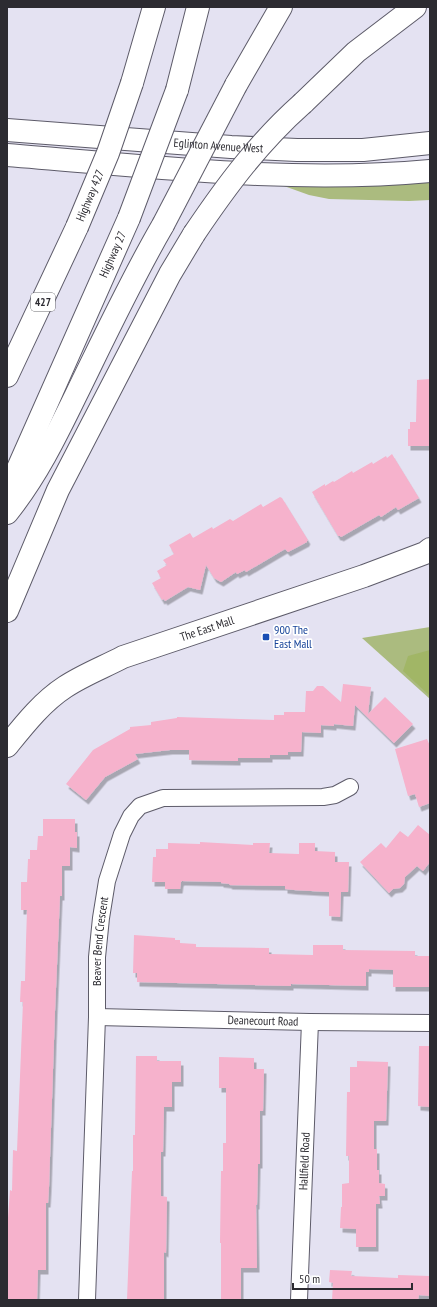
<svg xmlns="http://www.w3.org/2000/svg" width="437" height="1307" viewBox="0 0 437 1307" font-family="'PT Sans Narrow',sans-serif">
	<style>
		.green { fill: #abbb7f }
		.forest { fill: #a1b666 }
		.building { fill: #f6b2cc; filter: url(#shadow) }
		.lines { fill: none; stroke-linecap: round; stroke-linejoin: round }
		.street-casing { stroke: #5d5b69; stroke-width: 18 }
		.secondary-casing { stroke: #5d5b69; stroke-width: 24 }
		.primary-casing { stroke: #5d5b69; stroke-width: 24 }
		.highway-casing { stroke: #5d5b69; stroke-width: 24 }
		.street { stroke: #fff; stroke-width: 16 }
		.secondary { stroke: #fff; stroke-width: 22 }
		.primary { stroke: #fff; stroke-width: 22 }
		.highway { stroke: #fff; stroke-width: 22 }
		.highway-bridge-casing { stroke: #5d5b69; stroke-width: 24; stroke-linecap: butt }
		.highway-bridge { stroke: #fff; stroke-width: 22 }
		.transit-dot { fill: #1a4fb4; stroke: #fff; stroke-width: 1.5 }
		.labels { text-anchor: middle; stroke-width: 3.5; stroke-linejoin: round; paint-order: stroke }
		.shield { fill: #fff; stroke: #6b6b6f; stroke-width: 1 }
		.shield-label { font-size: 11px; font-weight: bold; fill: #2c2b31 }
		.street-label { font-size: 12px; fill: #2c2b31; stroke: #fff }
		.transit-label { font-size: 12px; fill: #164399; stroke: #fff; text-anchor: start }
	</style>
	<defs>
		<filter id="shadow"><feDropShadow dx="2.5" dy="4.5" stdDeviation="0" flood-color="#0004"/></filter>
	</defs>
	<rect width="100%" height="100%" fill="#e4e2f2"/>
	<g class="green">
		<path d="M430 179V200L409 201 329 199 309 195 284 186Z"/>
		<path d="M430 627V699L362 638Z"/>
	</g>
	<path class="forest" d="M430 650V696L403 671 408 656Z"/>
	<g class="building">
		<path d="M430 379V446H408V429H410V422H416L417 380Z"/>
		<path d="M392 454 419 498 398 510 396 507 381 517 379 515 341 537 340 536H338L312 492 325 484V486L333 481 334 482 352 471 353 473 372 462 373 464 386 456 387 458Z"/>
		<path d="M280 497 282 498 308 540 307 541V542L288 552 285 549 246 572 245 570 237 574 236 572 221 582 214 578 206 565 200 590 188 587 165 601 164 599 162 600 152 583 161 578 157 571 167 565 163 560 174 554 169 545 190 533 193 538 212 527 213 529 230 519 233 521 261 504 263 507Z"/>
		<path d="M343 684 371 687 368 714 385 697 413 724 394 743 355 705 353 726 334 724V726L321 725V733L302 732 301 752H288V755H270V758H238V761L189 760V750H170L135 754 138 759 105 777 86 800 66 784 93 750 130 729V727L151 725V722L177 718V717L274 720V715H284V712H305L306 691H313L317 686H323L341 702Z"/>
		<path d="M427 739 430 746V803L419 807 415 794 408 796 395 749Z"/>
		<path d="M43 819H75V832H77V848L70 847V866H62V896H60L55 1011 49 1187 48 1203H46V1270H38L37 1300H7V1218H8L10 1190 12 1191 13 1150 17 1151 23 1002H20L21 981H25L26 941 27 910H21V882H27L28 859H30V850H37L38 836H43Z"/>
		<path d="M418 825 430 835V862L423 871 417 866 405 877 404 884 400 888 393 889 389 893 360 862 381 843 386 848 400 831 408 837Z"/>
		<path d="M200 842 253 845V843H270L269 853 299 854V843H315V851L335 852V862H349L348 892H341L340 917 329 916V892L294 890 285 889V886L229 885 230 884 221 883V882L182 881 181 882 180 889H165V882H152L153 857H156V849H168V843L200 844Z"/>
		<path d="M134 935 175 938V940H180V943L196 944V947L269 948V954L313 955V945H343V950L415 951V956H430V987H393V970L369 969V972H366V986L291 984V986L137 982V973H133Z"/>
		<path d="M419 1046H430V1107L418 1106Z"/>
		<path d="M136 1056H157V1061H181V1082H172V1107H164L163 1152H161V1196L167 1197 166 1253 164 1252V1300H127L132 1171H133V1135H135Z"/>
		<path d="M219 1057 254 1058V1069H264L263 1111H260V1164H258L257 1205H256L257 1268H241V1300H221V1243H220L221 1171H223V1143H226V1088H219Z"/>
		<path d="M357 1061 388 1062 386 1121H374V1149H377V1170H379V1183L385 1184V1196H379L380 1204H376V1247H356V1229L340 1228 341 1207H342V1184L349 1183V1156H346L347 1092H350V1067H357Z"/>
		<path d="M330 1270 352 1271 351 1276 398 1278V1275L430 1276V1296L419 1295 418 1300H332L333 1283 329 1282Z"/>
	</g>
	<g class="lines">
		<defs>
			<g id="street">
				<path id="s1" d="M97 1017 310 1022 430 1023"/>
				<path id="s2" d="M87 1300 97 1017V957L101 918 107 881 122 834 131 816 140 806 163 798 323 797 335 795 350 787"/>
				<path id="s3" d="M299 1300 310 1022"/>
			</g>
			<g id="secondary">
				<path id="s4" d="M7 746C24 725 42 702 65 687 83 675 104 667 123 657L364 576 425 553 430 549"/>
			</g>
			<g id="primary">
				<path id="s5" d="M7 130 231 147 297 150H363L430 143"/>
				<path d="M7 155C148 166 289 184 430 171"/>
			</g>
			<g id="highway">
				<path d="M132 83 154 7"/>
				<path d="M236 85 281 7"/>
				<path d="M177 90 198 7"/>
				<path d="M303 103 356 52 415 7"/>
				<path d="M7 376 77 227"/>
				<path id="s6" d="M7 493 129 218"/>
				<path d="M7 513C36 477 56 436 76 395 104 338 131 280 163 225"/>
				<path d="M7 611 58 490 170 274 194 234"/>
			</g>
		</defs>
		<use href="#street" class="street-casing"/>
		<use href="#secondary" class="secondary-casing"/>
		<use href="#primary" class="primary-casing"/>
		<use href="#highway" class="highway-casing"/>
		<use href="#street" class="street"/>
		<use href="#secondary" class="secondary"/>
		<use href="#primary" class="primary"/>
		<use href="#highway" class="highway"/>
		<defs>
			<g id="highway-bridge">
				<path d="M129 218 177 90"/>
				<path d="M163 225 236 85"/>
				<path id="s7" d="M77 227 108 153 132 83"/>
				<path d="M194 234C227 185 259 142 303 103"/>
			</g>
		</defs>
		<use href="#highway-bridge" class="highway-bridge-casing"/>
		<use href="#highway-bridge" class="highway-bridge"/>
	</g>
	<rect class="transit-dot" x="262" y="633" width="8" height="8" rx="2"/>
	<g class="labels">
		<rect class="shield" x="31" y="293" width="24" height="18" rx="3"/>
		<g class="shield-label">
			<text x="43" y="306">427</text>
		</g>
		<g class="street-label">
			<text dy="4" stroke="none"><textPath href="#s5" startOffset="212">Eglinton Avenue West</textPath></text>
			<text dy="4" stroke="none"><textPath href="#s7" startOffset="34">Highway 427</textPath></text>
			<text dy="4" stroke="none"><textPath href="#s6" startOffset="261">Highway 27</textPath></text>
			<text dy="4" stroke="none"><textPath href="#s4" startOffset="237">The East Mall</textPath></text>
			<text dy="4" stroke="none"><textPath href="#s2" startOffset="359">Beaver Bend Crescent</textPath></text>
			<text dy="4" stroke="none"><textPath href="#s1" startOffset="166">Deanecourt Road</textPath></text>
			<text dy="4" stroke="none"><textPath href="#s3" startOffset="139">Hallfield Road</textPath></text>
		</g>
		<g class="transit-label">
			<text x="274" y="634">900 The<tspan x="274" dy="14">East Mall</tspan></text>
		</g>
	</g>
	<rect width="437" height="1307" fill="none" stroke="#2c2b31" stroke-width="16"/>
	<path d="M293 1283v6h119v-6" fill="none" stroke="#2c2b31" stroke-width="2"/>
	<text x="299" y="1283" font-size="12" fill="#2c2b31" stroke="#ffffff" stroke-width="3" paint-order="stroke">50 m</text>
</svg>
